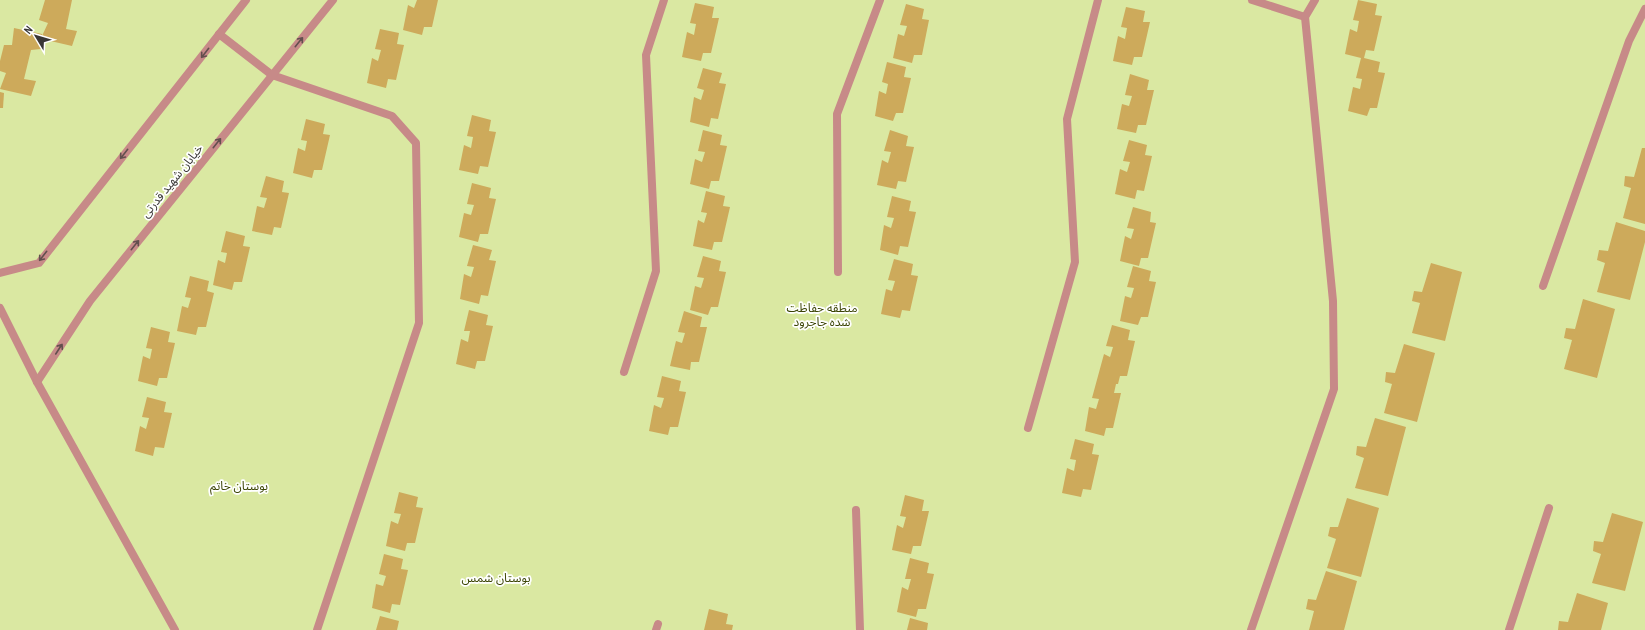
<svg xmlns="http://www.w3.org/2000/svg" width="1645" height="630" viewBox="0 0 1645 630" font-family="'Archivo Narrow','Noto Sans Arabic',sans-serif">
	<style>
		.green { fill: #dae8a2 }
		.building { fill: #cdaa5b }
		.lines { fill: none; stroke-linecap: round; stroke-linejoin: round }
		.street { stroke: #c78a88; stroke-width: 8 }
		.oneway { stroke: #634f4e }
		.labels { text-anchor: middle; stroke-width: 3.5; stroke-linejoin: round; paint-order: stroke }
		.street-label { font-size: 12px; fill: #383635; stroke: #fff }
		.park-label { font-size: 12px; fill: #3b4404; stroke: #fff }
	</style>
	<rect width="100%" height="100%" fill="#f2ede9"/>
	<rect class="green" x="0" y="0" width="1645" height="630"/>
	<g class="building">
		<path d="M45 0H72L66 29 77 31 72 46 42 39 41 49 31 50 24 79 36 81 31 96 0 89 6 73 0 71V61L4 45H12L14 28 42 34V36L48 23 39 20Z"/>
		<path d="M417 0H438L432 27H424L422 35 403 30 408 5 414 8Z"/>
		<path d="M1358 0 1377 4 1375 15 1382 16 1374 51 1366 50 1364 58 1380 62 1378 72 1385 73 1377 108H1370L1367 116 1348 111 1353 87 1360 89 1362 79 1356 78 1361 58 1345 54 1350 29 1357 32 1359 21 1353 20Z"/>
		<path d="M695 3 714 7 712 18H719L711 53H703L701 61 682 57 687 32 694 35 696 24 690 23Z"/>
		<path d="M906 4 924 9 922 19 929 20 922 55H914L912 63 893 58 898 34 904 36 907 26 900 25Z"/>
		<path d="M1126 7 1145 11 1143 22H1150L1142 57H1134L1132 65 1113 61 1118 36 1125 39 1127 28 1121 27Z"/>
		<path d="M380 29 399 33 397 44 404 45 396 80 388 79 386 88 367 83 372 58 378 61 381 50 375 49Z"/>
		<path d="M887 62 906 67 904 77 911 78 903 113H896L893 121 875 116 879 91 886 94 888 84 882 82Z"/>
		<path d="M703 68 722 73 719 83 726 84 718 119 711 118 709 127 690 122 694 97 701 100 704 90 697 88Z"/>
		<path d="M1130 74 1149 80 1147 90H1154L1146 125H1138L1136 133 1117 129 1122 104 1129 106 1132 96 1125 95Z"/>
		<path d="M0 92 4 93 3 108H0Z"/>
		<path d="M472 115 491 120 489 131 496 132 488 167 480 166 478 174 459 170 464 145 471 148 473 137 467 136Z"/>
		<path d="M306 119 325 124 323 134 330 135 322 170H314L312 178 293 173 298 148 305 151 307 141 301 140Z"/>
		<path d="M703 130 722 135 720 145 727 146 719 181H711L709 189 690 184 695 159 702 162 705 152 698 151Z"/>
		<path d="M890 130 908 136 906 146 914 147 906 182 898 181 896 189 877 185 882 160 888 163 891 152 884 151Z"/>
		<path d="M1129 140 1147 145 1145 155 1152 156 1144 191 1137 190 1135 199 1115 194 1120 169 1127 172 1130 162 1123 161Z"/>
		<path d="M1642 148H1645V224L1623 218 1631 188 1624 186 1625 176 1634 177Z"/>
		<path d="M266 176 284 181 282 192 289 193 281 228 274 227 272 235 252 231 257 206 264 208 267 198 260 197Z"/>
		<path d="M472 183 491 188 489 198 496 199 488 234H480L478 242 459 237 464 213 471 215 474 205 467 204Z"/>
		<path d="M706 191 725 196 723 206 730 207 722 242H714L712 250 693 246 698 220 704 223 707 213 701 212Z"/>
		<path d="M892 196 911 201 909 211 916 212 908 247 900 246 898 255 880 250 884 225 891 228 894 218 887 217Z"/>
		<path d="M1133 207 1151 212 1150 222 1156 223 1148 258H1141L1139 266 1120 261 1125 236 1131 239 1134 229 1127 228Z"/>
		<path d="M1616 222 1645 231V242L1630 300 1597 292 1605 263 1597 260 1599 250 1608 251Z"/>
		<path d="M226 231 245 236 243 246 250 247 242 282H234L232 290 213 285 218 260 225 263 227 253 221 252Z"/>
		<path d="M473 245 492 250 489 260 496 261 488 296 481 295 479 304 460 299 464 274 471 277 474 267 467 266Z"/>
		<path d="M703 256 721 261 719 271 726 272 718 307H711L708 315 690 310 695 286 701 288 704 278 697 277Z"/>
		<path d="M894 259 913 264 911 275 918 276 910 311 902 310 900 318 881 314 886 289 892 291 895 281 888 280Z"/>
		<path d="M1431 263 1462 272 1445 341 1412 333 1420 303 1412 301 1414 291 1422 292Z"/>
		<path d="M1133 266 1151 271 1149 281 1156 282 1148 317H1141L1138 325 1120 321 1125 296 1131 298 1134 288 1127 287Z"/>
		<path d="M190 276 209 281 207 291 214 293 206 327H198L196 335 177 331 182 306 188 308 191 298 185 297Z"/>
		<path d="M1583 299 1615 309 1597 378 1564 369 1572 340 1564 338 1566 328 1575 329Z"/>
		<path d="M469 310 488 315 486 325 493 326 485 361H477L475 369 456 364 461 339 468 342 470 331H464Z"/>
		<path d="M684 311 702 317 700 327H707L699 362H691L690 370 670 366 676 341 682 343 685 333 678 332Z"/>
		<path d="M1112 325 1130 330 1128 340 1135 341 1127 376H1120L1118 384H1116L1114 393H1121L1113 428H1106L1104 436 1085 431 1089 407 1096 409 1099 399 1092 398 1104 354 1110 357 1113 347 1106 346Z"/>
		<path d="M151 327 170 332 168 342 175 343 167 378H159L157 386 138 381 143 356 150 359 152 349 146 348Z"/>
		<path d="M1404 344 1435 353 1417 422 1384 413 1392 384 1385 382 1386 372 1395 373Z"/>
		<path d="M662 376 681 381 679 391 686 392 678 427H670L668 435 649 431 654 405 661 408 664 398 657 397Z"/>
		<path d="M147 397 166 402 164 412 172 413 164 448 155 447 153 456 135 451 140 426 146 429 149 418 142 417Z"/>
		<path d="M1375 418 1406 427 1388 496 1355 488 1364 458 1356 455 1357 446 1366 447Z"/>
		<path d="M1075 439 1094 444 1092 454 1099 455 1091 490 1083 489 1081 497 1062 493 1067 468 1074 471 1076 460 1070 459Z"/>
		<path d="M399 492 418 497 416 507 423 508 415 543H407L405 551 386 546 391 521 398 524 401 514 394 513Z"/>
		<path d="M905 495 924 500 922 511H929L921 546H913L911 554 892 550 897 525 903 528 906 517 900 516Z"/>
		<path d="M1347 498 1379 508 1361 577 1327 568 1336 539 1328 536 1330 527H1338Z"/>
		<path d="M1612 513 1643 522 1625 591 1592 583 1601 554 1593 551 1594 541 1603 542Z"/>
		<path d="M384 554 403 559 401 569 408 570 400 605 392 604 390 613 372 608 376 584 383 586 386 576 379 574Z"/>
		<path d="M910 558 929 563 927 573 934 574 926 609H918L916 617 897 612 902 587 908 590 911 579H905Z"/>
		<path d="M1326 571 1357 581 1344 630H1309L1314 611 1306 609 1308 599 1316 600Z"/>
		<path d="M1577 593 1608 603 1601 630H1558L1559 621 1568 622Z"/>
		<path d="M709 609 728 614 726 624 733 625 732 630H704Z"/>
		<path d="M380 616 399 621 397 630H376Z"/>
		<path d="M910 618 928 623 927 630H907Z"/>
	</g>
	<g class="lines">
		<g class="street">
			<path d="M1252 0 1305 17"/>
			<path d="M219 34 272 75 392 116 416 143 419 323 317 630"/>
			<path d="M838 272 837 114 880 0"/>
			<path d="M0 273 39 263 246 0"/>
			<path d="M1543 286 1629 41 1645 9"/>
			<path d="M0 308 37 382 175 630"/>
			<path d="M624 372 656 271 646 55 664 0"/>
			<path d="M37 382 90 301 333 0"/>
			<path d="M1028 428 1075 262 1067 119 1098 0"/>
			<path d="M856 510 860 630"/>
			<path d="M656 630 658 624"/>
			<path d="M1251 630 1334 389 1333 301 1305 17 1315 0"/>
			<path d="M1509 630 1549 508"/>
		</g>
	</g>
	<defs><path id="oneway-shaft" d="M-6 0H5M1.5-3L5.5 0L1.5 3" fill="none" stroke-width="1.6" stroke-linecap="round" stroke-linejoin="round"/></defs>
	<g class="oneway">
		<use href="#oneway-shaft" transform="translate(299 42) rotate(-51)"/>
		<use href="#oneway-shaft" transform="translate(205 53) rotate(128)"/>
		<use href="#oneway-shaft" transform="translate(217 143) rotate(-51)"/>
		<use href="#oneway-shaft" transform="translate(124 154) rotate(128)"/>
		<use href="#oneway-shaft" transform="translate(135 245) rotate(-51)"/>
		<use href="#oneway-shaft" transform="translate(43 256) rotate(128)"/>
		<use href="#oneway-shaft" transform="translate(59 349) rotate(-57)"/>
	</g>
	<g class="labels">
		<g class="street-label">
			<text transform="translate(172 181) rotate(-51)" y="4">خیابان شهید قدرتی</text>
		</g>
		<g class="park-label">
			<text x="822" y="312">منطقه حفاظت<tspan x="822" dy="14">شده جاجرود</tspan></text>
			<text x="239" y="490">بوستان خاتم</text>
			<text x="496" y="582">بوستان شمس</text>
		</g>
	</g>
	<g transform="translate(36 36) rotate(308)" stroke="#ffffff" stroke-width="3" paint-order="stroke">
	<path d="M0-3L7 15L0 10L-7 15Z" fill="#383635"/>
	<text y="-6" font-size="11" font-weight="bold" text-anchor="middle" fill="#383635">N</text>
	</g>
</svg>
